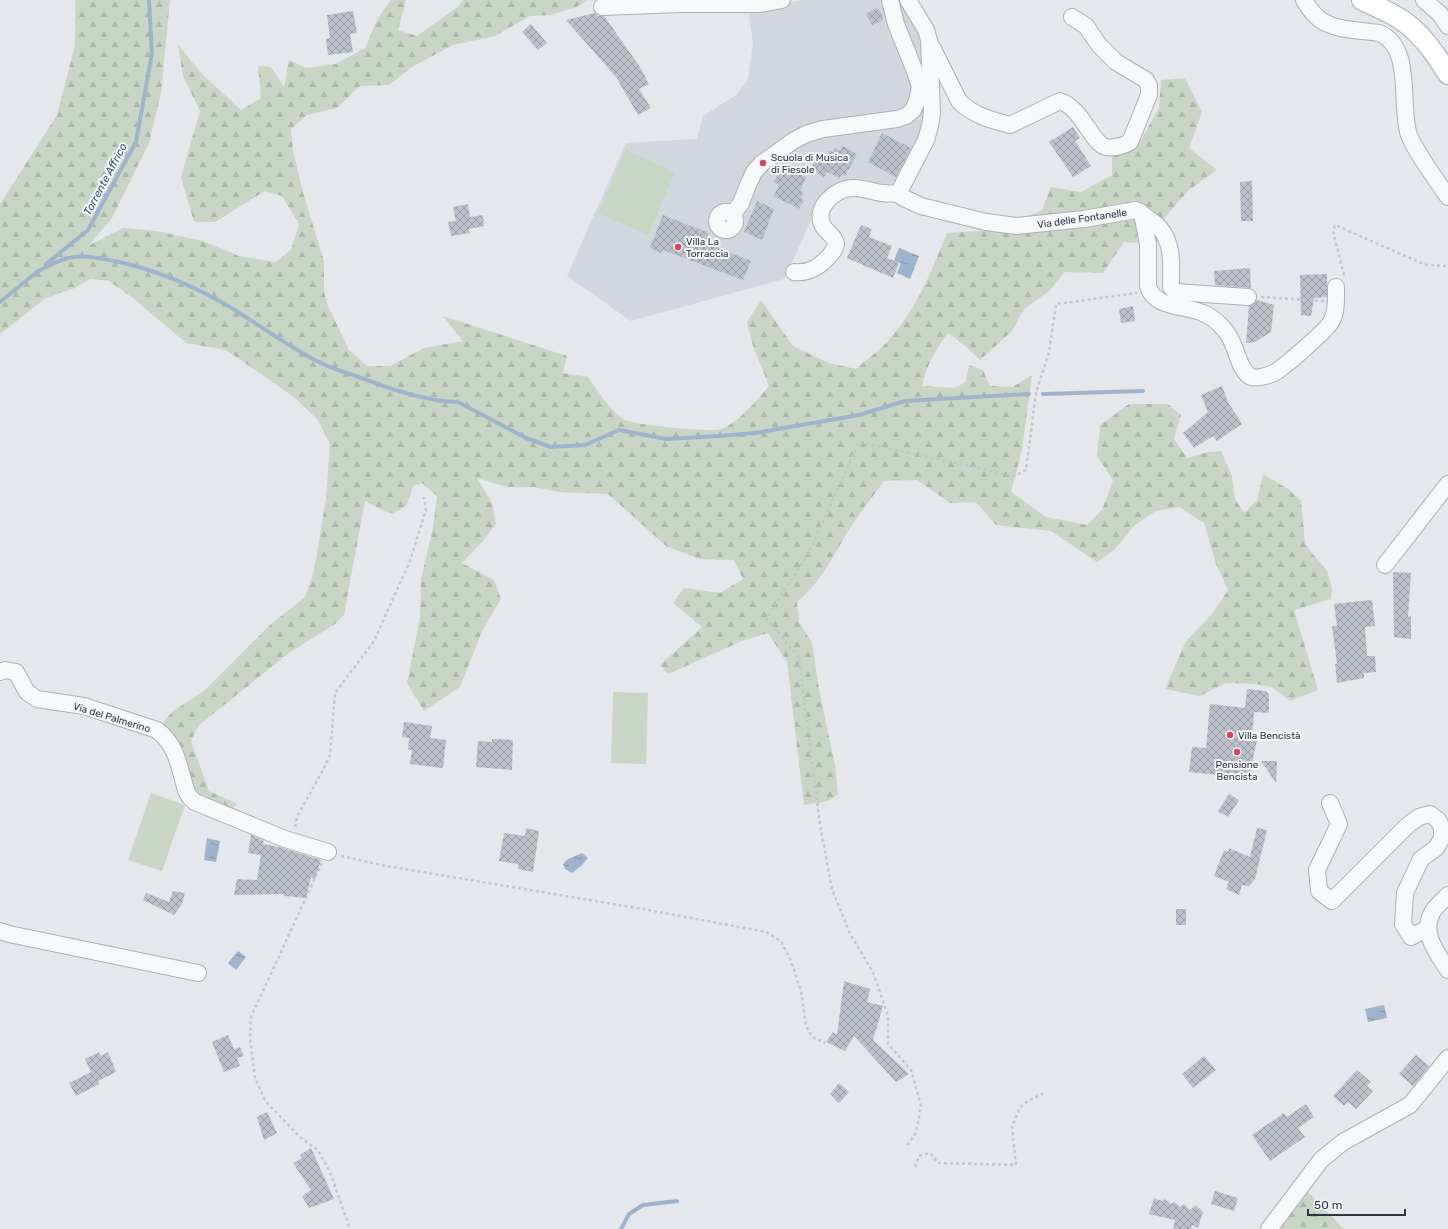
<svg xmlns="http://www.w3.org/2000/svg" width="1448" height="1229" viewBox="0 0 1448 1229" font-family="Rubik,sans-serif">
	<style>
		.built { fill: #d2d6de }
		.forest { fill: url(#forest-firs) }
		.garden { fill: #c9d6c5 }
		.water { fill: url(#water-ripples) }
		.lines { fill: none; stroke-linecap: round; stroke-linejoin: round }
		.stream { stroke: #9fb4cc; stroke-width: 4 }
		.building { fill: url(#building-cross-hatch) }
		.minor-casing { stroke: #a9aeb7; stroke-width: 18 }
		.major-casing { stroke: #a3abb8; stroke-width: 22 }
		.path { stroke: #c2c5cb; stroke-width: 2.5; stroke-dasharray: 3 3; stroke-linecap: butt }
		.minor { stroke: #f7f8fa; stroke-width: 16 }
		.major { stroke: #fff; stroke-width: 20 }
		.poi-dot { fill: #d1495b; stroke: #f4f6f9; stroke-width: 1.5 }
		.labels { text-anchor: middle; stroke-width: 4; stroke-linejoin: round; paint-order: stroke }
		.poi-label { font-size: 10px; fill: #2b3445; stroke: #f4f6f9; text-anchor: start }
		.street-label { font-size: 10px; fill: #2b3445; stroke: #f4f6f9 }
		.water-label { font-size: 11px; font-style: italic; fill: #34527a; stroke: #f4f6f9 }
	</style>
	<defs>
		<pattern id="forest-firs" width="22" height="20" patternUnits="userSpaceOnUse"><rect width="22" height="20" fill="#c9d6c5"/><path d="M5 1l3.5 6h-7zM16 11l3.5 6h-7z" fill="#adb8ab"/></pattern>
		<pattern id="water-ripples" width="26" height="14" patternUnits="userSpaceOnUse"><rect width="26" height="14" fill="#9fb4cc"/><path d="M2 4q2-2 4 0t4 0M15 11q2-2 4 0t4 0" fill="none" stroke="#8293a7"/></pattern>
		<pattern id="building-cross-hatch" width="8" height="8" patternUnits="userSpaceOnUse"><rect width="8" height="8" fill="#bbc0ca"/><path d="M0 0l8 8M0 8l8-8" fill="none" stroke="#989da6"/></pattern>
	</defs>
	<rect width="100%" height="100%" fill="#e4e7ec"/>
	<path class="built" d="M803 0H904L924 40 926 127 899 184 848 185 821 199 784 279 631 321 567 276 626 143 697 139 703 116 736 95 748 80 753 42 748 9Z"/>
	<g class="forest">
		<path d="M75 0H170L161 93 149 143 112 218 89 245 123 228 157 231 203 241 239 256 275 262 291 250 299 224 282 196 265 191 215 222H194L181 177 200 111 183 76 178 45 202 74 241 110 261 98 258 66 271 67 284 87 289 60 306 68 336 64 365 48 378 18 391 0H406L398 30 417 36 458 7 463 0H589L576 7 550 15 530 16 495 36 453 45 412 67 389 85 360 86 337 108 307 115 291 129 293 151 304 196 324 261V292L328 306 349 350 367 366H390L424 348 463 341 443 316 567 356 563 373 588 377C598 391 608 408 623 419 632 425 712 433 722 429 741 420 756 401 769 386L753 346 747 322 761 300 793 346 829 363 856 369C869 358 884 347 894 334 919 304 932 269 947 233L998 230 1042 210 1051 187 1081 192 1112 175V157L1138 145 1159 108 1161 80 1185 78 1202 112 1189 148 1217 170 1189 190 1166 216 1156 244 1124 242 1103 273 1065 272 1048 292 1024 309 1012 331 980 360 963 344 948 333C936 349 926 366 922 386L954 388 966 382 969 365 983 370 990 386 1013 387 1032 375 1022 450 1011 492 1046 517 1087 525 1102 510 1113 480 1097 456 1100 425 1129 404H1168L1181 415 1174 439 1187 458 1208 452 1221 451 1232 476 1235 499 1244 513 1257 500 1263 474 1288 489 1301 501 1305 543 1311 552 1327 571 1332 588 1331 599 1294 610 1318 690 1290 701 1272 687 1256 684 1226 683 1200 696 1165 689 1186 641 1213 613 1228 590 1216 564 1204 523 1179 507 1156 511 1135 525 1114 550 1097 562 1051 531 996 525 976 502 950 503 917 480 884 481C875 494 865 506 856 519 836 548 825 579 797 602L799 622 812 643 819 689 835 765 838 794 828 801 804 805 787 662 768 633 742 641 668 674 660 665 702 627 673 603 684 588 720 593 743 579 734 560 700 559 666 546 608 494 559 492 534 487H507L477 478 492 503 496 524 482 542 462 563 494 580 501 599 482 631 460 687 424 711 407 683 420 617 421 579 433 528 437 496 422 483 413 486 407 505 393 514 384 511 365 501 344 615 335 624 289 653 199 725 191 741 209 791 238 804 224 814 195 802 157 730 173 711 204 691 270 625 305 597 314 571 326 499 330 444 318 420 294 397 226 350 186 343 133 298 109 281 90 279 75 288 46 298 0 334V204L57 115 75 45Z"/>
		<path d="M1307 1191 1344 1229H1272Z"/>
	</g>
	<g class="garden">
		<path d="M626 150 675 172 648 235 598 213Z"/>
		<path d="M613 692 648 693 646 764 611 763Z"/>
		<path d="M151 793 185 805 162 871 128 860Z"/>
	</g>
	<g class="water">
		<path d="M899 248 919 256 910 279 897 273 901 263 894 261Z"/>
		<path d="M207 838 220 841 216 862 204 860Z"/>
		<path d="M582 853 588 858 581 866 572 873 565 869 563 864 568 859Z"/>
		<path d="M238 951 246 957 236 970 228 963Z"/>
		<path d="M1384 1005 1387 1018 1368 1022 1365 1009Z"/>
	</g>
	<g class="lines">
		<g class="stream">
			<path d="M46 264 88 230 136 142 152 53 149 0"/>
			<path d="M37 272C47 266 57 261 68 258 84 254 103 259 119 262 155 270 191 285 223 303 256 322 285 345 319 362 330 368 344 372 356 376 389 388 423 401 458 402L526 438 551 447 585 445 619 430 666 439 720 436 755 433 859 415 905 401 1029 394"/>
			<path d="M0 302 38 271"/>
			<path d="M1043 394 1143 391"/>
			<path d="M621 1229 629 1214 643 1205 677 1201"/>
		</g>
	</g>
	<g class="building">
		<path d="M877 8 883 16 882 21 872 25 866 14Z"/>
		<path d="M353 11 357 33 350 34 353 52 328 55 326 39 330 38 327 15Z"/>
		<path d="M595 13 598 16H604L640 67 649 84 639 89 651 108 638 115 616 77 566 20Z"/>
		<path d="M531 24 547 43 538 50 522 32Z"/>
		<path d="M1073 127 1080 138 1075 141 1091 166 1073 177 1049 142Z"/>
		<path d="M882 133 911 148 896 177 868 162Z"/>
		<path d="M843 146 857 154 845 176 842 174 839 178 827 172 824 177 811 169 816 158 820 159 822 155 826 157 829 151 833 152 835 148 840 151Z"/>
		<path d="M782 165 806 177 800 191 803 192 801 198 804 200 799 209 774 196 779 185 774 182Z"/>
		<path d="M1252 181 1253 221H1241L1240 182Z"/>
		<path d="M757 201 774 209 762 240 744 232Z"/>
		<path d="M468 204 470 217 483 215 484 226 469 229 470 233 451 236 448 222 456 221 453 207Z"/>
		<path d="M663 215 709 233 705 243 751 261 743 280 663 250 661 253 650 248Z"/>
		<path d="M861 225 872 229 869 237 892 246 887 258 899 263 893 278 847 258Z"/>
		<path d="M1250 268 1251 288 1215 285 1214 271Z"/>
		<path d="M1327 274V297L1314 298 1311 316 1301 315 1300 275Z"/>
		<path d="M1257 300 1274 305 1271 332 1255 342 1246 343 1249 306 1252 305Z"/>
		<path d="M1133 306 1135 321 1121 323 1119 309Z"/>
		<path d="M1222 386 1228 402 1242 424 1217 441 1213 436 1194 448 1183 433 1208 412 1201 395Z"/>
		<path d="M1393 572 1411 573 1408 617 1411 616V639L1394 637Z"/>
		<path d="M1372 600 1375 626 1365 627 1367 656H1375L1376 672 1364 673V678L1337 683 1335 664H1337L1332 626H1337L1334 604Z"/>
		<path d="M1247 689 1266 691 1269 694V713L1254 712 1252 739 1257 740 1249 778 1189 772 1192 747 1206 748 1210 704 1245 708Z"/>
		<path d="M404 722 432 726 430 738 446 740 443 768 410 764 412 750H408L409 738 402 737Z"/>
		<path d="M492 739 513 740 512 770 476 767 478 741 492 742Z"/>
		<path d="M1261 761H1277L1276 783Z"/>
		<path d="M1229 794 1239 800 1228 817 1218 811Z"/>
		<path d="M526 828 539 831 533 872 518 869V864L499 861 504 833 525 836Z"/>
		<path d="M1257 828 1267 830 1255 879 1249 886 1242 885 1239 895 1226 889 1229 882 1214 876 1224 850 1228 852 1229 848 1250 857Z"/>
		<path d="M251 835 264 841 263 844 279 847 321 860 315 879 311 877 306 898 284 896V894L234 895 237 879 257 880 261 855 248 853Z"/>
		<path d="M173 891 185 893 182 904 174 915 143 900 146 893 169 902Z"/>
		<rect x="1176" y="909" width="10" height="16"/>
		<path d="M844 981 870 989 867 1002 883 1006 873 1040 909 1074 896 1082 854 1036 845 1051 826 1042 833 1032 837 1035Z"/>
		<path d="M228 1035 234 1049 240 1047 244 1056 237 1058 240 1066 224 1072 212 1042Z"/>
		<path d="M99 1052 101 1056 108 1052 116 1072 98 1081 99 1084 76 1096 69 1083 91 1072 85 1059Z"/>
		<path d="M1416 1055 1429 1066 1413 1086 1399 1074Z"/>
		<path d="M1204 1056 1216 1070 1193 1088 1182 1074Z"/>
		<path d="M1357 1070 1371 1082 1367 1086 1373 1091 1356 1109 1348 1102 1344 1106 1333 1096Z"/>
		<path d="M839 1083 849 1092 839 1103 830 1094Z"/>
		<path d="M1306 1104 1314 1117 1298 1128 1305 1137 1270 1161 1252 1135 1284 1113 1287 1117Z"/>
		<path d="M267 1112 277 1133 264 1140 257 1117Z"/>
		<path d="M311 1148 334 1199 309 1208 302 1196 311 1190 293 1163 302 1158 300 1155Z"/>
		<path d="M1215 1191 1238 1198 1234 1211 1211 1204Z"/>
		<path d="M1154 1198 1162 1201 1165 1199 1171 1204 1175 1202 1180 1207 1184 1204 1190 1210 1196 1205 1203 1212 1198 1228 1192 1225 1191 1229H1173L1175 1220 1149 1214Z"/>
	</g>
	<g class="lines">
		<defs>
			<g id="minor">
				<path d="M908 0 926 30 929 40 932 113 930 126 926 140 900 190 902 197 921 206 986 222 1016 226 1084 219 1136 210 1139 211C1145 217 1153 221 1159 227 1174 244 1171 266 1171 287L1176 292 1248 297"/>
				<path d="M1304 0C1307 5 1311 11 1315 15 1329 31 1360 30 1379 33 1414 47 1399 105 1409 135 1417 155 1436 179 1448 197"/>
				<path d="M1424 0 1440 14 1448 26"/>
				<path d="M602 7 680 4H760L782 0"/>
				<path d="M932 47 959 101C972 115 991 120 1010 125L1060 101C1082 108 1092 144 1106 147 1109 148 1113 147 1116 147 1122 146 1125 145 1130 142L1149 95V86L1146 80 1116 62 1099 45 1086 26 1072 17"/>
				<circle cx="726" cy="221" r="9"/>
				<path d="M733 214 741 203 748 185 754 172 761 164 793 141 806 134 823 129 897 119 906 116 913 110 917 101 920 87 916 74 896 24 890 0"/>
				<path d="M1142 214 1148 244V286C1154 309 1186 305 1203 313 1215 318 1227 330 1232 342 1237 352 1240 371 1251 377 1257 379 1269 375 1274 373 1283 368 1327 330 1331 322 1337 312 1336 298 1336 287"/>
				<path d="M794 272C810 274 821 266 831 254 833 251 836 248 836 244 835 236 827 233 823 226 813 208 835 189 852 188 862 187 872 192 882 193 888 194 894 193 900 194"/>
				<path d="M1385 565 1448 484"/>
				<path d="M0 672 5 670 16 672 27 692 37 699 84 706 157 730C177 745 179 767 186 790L189 796 195 802 285 839 328 852"/>
				<path d="M1330 803 1339 824 1317 870 1319 891 1332 901 1408 825 1419 817 1430 814 1438 820 1442 828V838L1436 848 1421 859 1405 893 1403 924 1411 937 1428 928"/>
				<path d="M1448 895C1443 900 1437 905 1433 911 1420 932 1437 953 1448 970"/>
				<path d="M0 931 9 934 198 973"/>
				<path d="M1269 1229 1321 1160 1343 1142 1410 1105 1448 1058"/>
			</g>
			<path id="major" d="M1362 0C1377 7 1393 13 1406 23 1424 37 1436 55 1448 74"/>
		</defs>
		<use href="#minor" class="minor-casing"/>
		<use href="#major" class="major-casing"/>
		<g class="path">
			<path d="M1344 275 1333 231 1335 225 1419 262 1427 265 1448 266"/>
			<path d="M1261 297 1324 301"/>
			<path d="M295 827 297 817 324 768 330 755 335 693 374 641 410 561 426 510 424 497"/>
			<path d="M341 856 381 865 648 910 766 932 781 941 791 961 801 991 806 1026 812 1037 825 1043"/>
			<path d="M322 863 251 1017 250 1038 255 1078 266 1102 300 1137 318 1150 330 1172 350 1229"/>
			<path d="M907 1145 916 1133 921 1106 911 1070 888 1044V1016L873 972 850 934 832 889 820 825 799 658 766 618 807 556 859 442 1015 476 1026 470 1036 393 1049 352 1056 304 1137 293"/>
			<path d="M915 1167 919 1156 930 1153 938 1163 1016 1165 1012 1127 1020 1107 1028 1101 1044 1093"/>
		</g>
		<use href="#minor" class="minor"/>
		<use href="#major" class="major"/>
	</g>
	<g class="poi-dot">
		<circle cx="763" cy="163" r="4"/>
		<circle cx="678" cy="247" r="4"/>
		<circle cx="1230" cy="735" r="4"/>
		<circle cx="1237" cy="752" r="4"/>
	</g>
	<g class="labels">
		<g class="poi-label">
			<text x="771" y="161">Scuola di Musica<tspan x="771" dy="12">di Fiesole</tspan></text>
			<text x="686" y="245">Villa La<tspan x="686" dy="12">Torraccia</tspan></text>
			<text x="1238" y="739">Villa Bencistà</text>
			<text x="1237" y="768" text-anchor="middle">Pensione<tspan x="1237" dy="12">Bencista</tspan></text>
		</g>
		<g class="street-label">
			<text transform="translate(1082 218) rotate(-8)" y="4">Via delle Fontanelle</text>
			<text transform="translate(112 717) rotate(17)" y="4">Via del Palmerino</text>
		</g>
		<g class="water-label">
			<text transform="translate(105 179) rotate(-62)" y="4">Torrente Affrico</text>
		</g>
	</g>
	<path d="M1308 1209v6h97v-6" fill="none" stroke="#2b3445" stroke-width="2"/>
	<text x="1314" y="1209" font-size="12" fill="#2b3445" stroke="#f4f6f9" stroke-width="3" paint-order="stroke">50 m</text>
</svg>
